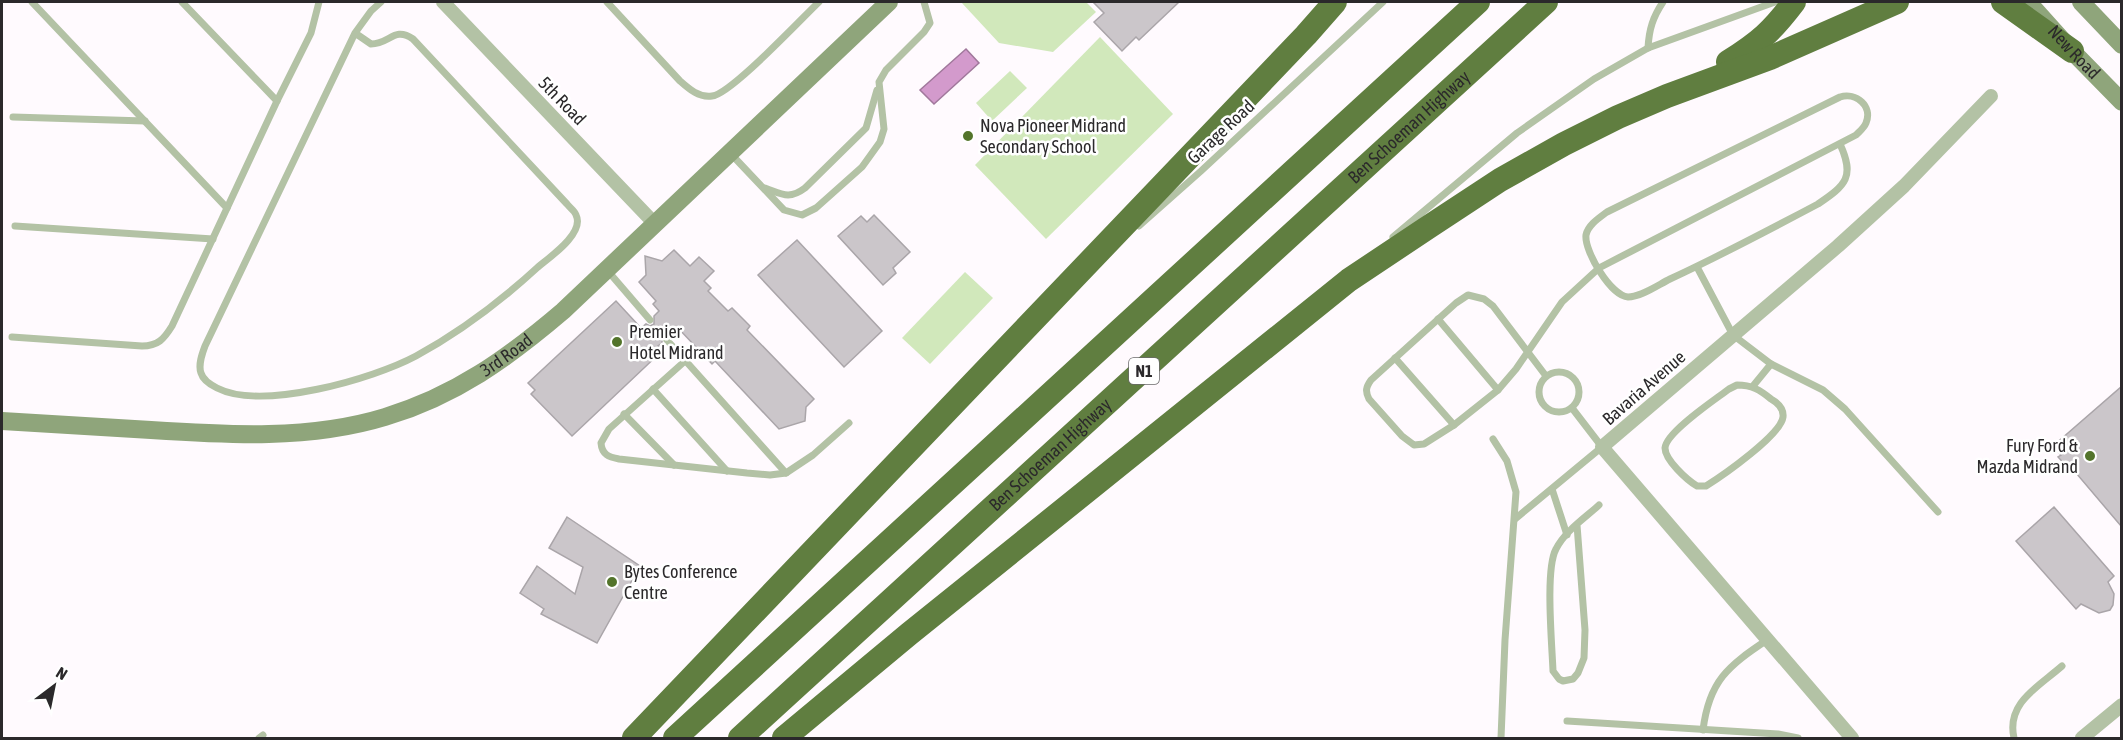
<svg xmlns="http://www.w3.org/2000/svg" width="2123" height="740" viewBox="0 0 2123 740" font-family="'Asap Condensed',sans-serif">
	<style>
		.green { fill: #d1e8bb }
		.water { fill: #d39acc; stroke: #a1789c; stroke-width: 1.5 }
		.building { fill: #cbc6ca; stroke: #aaa5a9; stroke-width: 1.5 }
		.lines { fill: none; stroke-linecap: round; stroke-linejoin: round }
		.lane { stroke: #b3c2a5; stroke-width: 7 }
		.street { stroke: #b3c2a5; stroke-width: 14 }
		.secondary { stroke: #8fa57b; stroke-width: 18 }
		.highway { stroke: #607e40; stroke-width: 24 }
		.poi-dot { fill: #53742b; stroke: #fff; stroke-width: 2 }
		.labels { text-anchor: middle; stroke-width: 5; stroke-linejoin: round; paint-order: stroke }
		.shield { fill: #fff; stroke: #6b696b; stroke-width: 1.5 }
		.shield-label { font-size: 16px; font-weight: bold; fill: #2b292b }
		.street-label { font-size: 18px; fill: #2b292b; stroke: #fff }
		.poi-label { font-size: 18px; fill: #2b292b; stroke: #fff; text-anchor: start }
	</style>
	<rect width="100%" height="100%" fill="#fffafe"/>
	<g class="green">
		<path d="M961 2H1086L1096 12 1053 52 999 43Z"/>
		<path d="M1100 37 1173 114 1046 239 975 165Z"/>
		<path d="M1010 71 1027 88 992 121 976 103Z"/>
		<path d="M965 272 993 298 930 364 902 338Z"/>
	</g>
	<path class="water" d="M966 49 979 63 934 104 920 90Z"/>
	<g class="building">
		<path d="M1093 2H1179L1139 40 1136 37 1122 51 1094 22 1104 13Z"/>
		<path d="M874 215 910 252 893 268 896 273 883 285 838 236 861 216 867 222Z"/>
		<path d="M797 240 882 331 844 367 758 275Z"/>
		<path d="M674 250 690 266 699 257 714 271 704 281 711 288 708 291 728 311 732 308 750 326 747 330 814 399 806 407 805 421 779 429 715 361 712 364 678 328 670 335 665 333 662 335V343L658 346 662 351 572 436 531 394 535 390 528 383 616 301 641 328 646 324 650 326 654 324V316L659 311 653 304 656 301 639 282 646 275 645 256 662 261Z"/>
		<path d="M2121 387V526L2071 467 2069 469 2058 457 2061 455 2053 446Z"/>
		<path d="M2054 507 2114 576 2108 582 2114 594 2113 605 2110 610 2099 613 2081 604 2076 609 2016 541Z"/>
		<path d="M567 517 640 566 597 643 541 614 544 609 520 593 537 566 575 594 583 567 549 548Z"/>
	</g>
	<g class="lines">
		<g class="lane">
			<path d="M32 2 227 208"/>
			<path d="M182 2 277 101"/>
			<path d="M607 2 680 81C689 89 699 98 712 96 730 95 802 18 819 2"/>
			<path d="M355 33 371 44C390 44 394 26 413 39L567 204C570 208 575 211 576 215 585 233 550 257 538 267 501 301 460 332 416 356 373 379 262 411 217 388 211 385 203 380 201 373 198 365 202 354 205 346L355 33 371 11 381 2"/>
			<path d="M1648 48C1649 29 1653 17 1663 2"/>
			<path d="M13 117 145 121"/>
			<path d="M731 154 784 210 802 215 816 208 862 167 880 142 884 129 879 82 886 70 924 32 930 23 924 2"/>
			<path d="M765 188C782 194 789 200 805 188L866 128 877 90"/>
			<path d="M15 226 213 239"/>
			<path d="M1139 226 1201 171 1383 2"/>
			<path d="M1393 237 1517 133 1594 79 1648 48 1775 2"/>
			<path d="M1697 267 1733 335 1771 364 1823 390 1845 409 1938 512"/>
			<path d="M607 270 650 320"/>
			<path d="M1438 319 1498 390"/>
			<path d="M12 337 142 346C158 346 164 339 172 326L277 101 311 33 319 2"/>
			<path d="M666 339 786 473 813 455 849 423"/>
			<path d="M1395 358 1454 425"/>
			<path d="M685 361 609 429 601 443C602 455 609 457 619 459L747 473 770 475 786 473"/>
			<circle cx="1559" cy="392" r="20"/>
			<path d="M1546 376 1493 306 1484 299 1468 295 1456 303 1371 380C1366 387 1365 391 1369 399L1402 436 1414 445 1424 444 1454 425 1498 390 1516 369 1562 302 1599 268 1856 135C1860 131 1864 128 1866 123 1873 106 1856 92 1840 97L1607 212C1599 218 1588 225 1586 235 1584 251 1611 296 1628 297 1641 297 1658 285 1670 279 1720 256 1769 230 1818 204 1846 185 1855 177 1840 144"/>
			<path d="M1737 385C1752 385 1760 390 1771 399 1778 403 1784 408 1783 417 1781 435 1722 476 1706 486H1697C1687 480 1665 460 1665 448 1666 432 1716 399 1729 389Z"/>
			<path d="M1753 386 1771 364"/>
			<path d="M653 389 727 471"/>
			<path d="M624 414 674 465"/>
			<path d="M1493 439 1507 461 1516 492 1505 640 1501 738"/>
			<path d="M1552 489 1567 535"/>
			<path d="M1515 519 1602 447 1572 408"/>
			<path d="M1577 525 1585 630 1584 658 1578 673 1573 679 1563 681 1559 679 1553 671C1552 644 1545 569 1556 549 1565 531 1585 518 1599 505"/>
			<path d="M1567 721 1778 734 1798 738"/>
			<path d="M1703 730C1709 681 1728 666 1767 640"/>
			<path d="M259 738 263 735"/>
			<path d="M2014 738C2006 703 2038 687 2062 666"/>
		</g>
		<g class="street">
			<path d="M443 2 655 224"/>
			<path d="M1852 738 1602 447 1838 246 1904 186 1991 96"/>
			<path d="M2082 738 2122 705"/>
		</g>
		<g class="secondary">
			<path id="s1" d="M2028 2 2072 51 2122 102"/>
			<path d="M2081 2 2122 45"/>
			<path id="s2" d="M2 421C51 424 101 427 151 430 228 435 310 440 385 417 455 396 508 358 563 311L889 2"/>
		</g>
		<g class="highway">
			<path d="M2003 2 2072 51"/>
			<path d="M1728 62C1760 42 1772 31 1794 2"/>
			<path d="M634 738 1306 35 1335 2"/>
			<path d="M675 738 1478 2"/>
			<path id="s3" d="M740 738 1546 2"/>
			<path d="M784 738 909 634 1349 280 1430 226 1500 180 1564 144 1618 117 1667 96 1770 58 1897 2"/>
		</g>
	</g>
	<g class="poi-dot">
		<circle cx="968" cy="136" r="6"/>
		<circle cx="617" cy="342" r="6"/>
		<circle cx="2090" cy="456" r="6"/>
		<circle cx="612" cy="582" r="6"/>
	</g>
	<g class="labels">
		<rect class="shield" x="1129" y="358" width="30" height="26" rx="4.5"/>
		<g class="shield-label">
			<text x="1144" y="377">N1</text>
		</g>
		<g class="street-label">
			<text dy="6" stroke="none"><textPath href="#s1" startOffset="68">New Road</textPath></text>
			<text transform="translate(562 101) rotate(46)" y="6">5th Road</text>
			<text dy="6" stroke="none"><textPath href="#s3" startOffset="906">Ben Schoeman Highway</textPath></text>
			<text transform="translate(1221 132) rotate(-43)" y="6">Garage Road</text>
			<text dy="6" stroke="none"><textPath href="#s2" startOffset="522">3rd Road</textPath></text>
			<text transform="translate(1644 388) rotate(-41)" y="6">Bavaria Avenue</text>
			<text dy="6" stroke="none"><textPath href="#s3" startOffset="420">Ben Schoeman Highway</textPath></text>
		</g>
		<g class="poi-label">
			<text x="980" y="132">Nova Pioneer Midrand<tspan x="980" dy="21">Secondary School</tspan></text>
			<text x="629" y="338">Premier<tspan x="629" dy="21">Hotel Midrand</tspan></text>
			<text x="2078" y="452" text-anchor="end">Fury Ford &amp;<tspan x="2078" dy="21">Mazda Midrand</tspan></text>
			<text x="624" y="578">Bytes Conference<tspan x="624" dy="21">Centre</tspan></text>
		</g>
	</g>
	<rect width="2123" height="740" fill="none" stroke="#2b292b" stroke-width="6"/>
	<g transform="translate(54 686) rotate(32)" stroke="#ffffff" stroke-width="4.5" paint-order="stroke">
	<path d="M0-4.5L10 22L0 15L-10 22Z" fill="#2b292b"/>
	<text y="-9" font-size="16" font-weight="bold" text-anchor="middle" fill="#2b292b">N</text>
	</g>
</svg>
